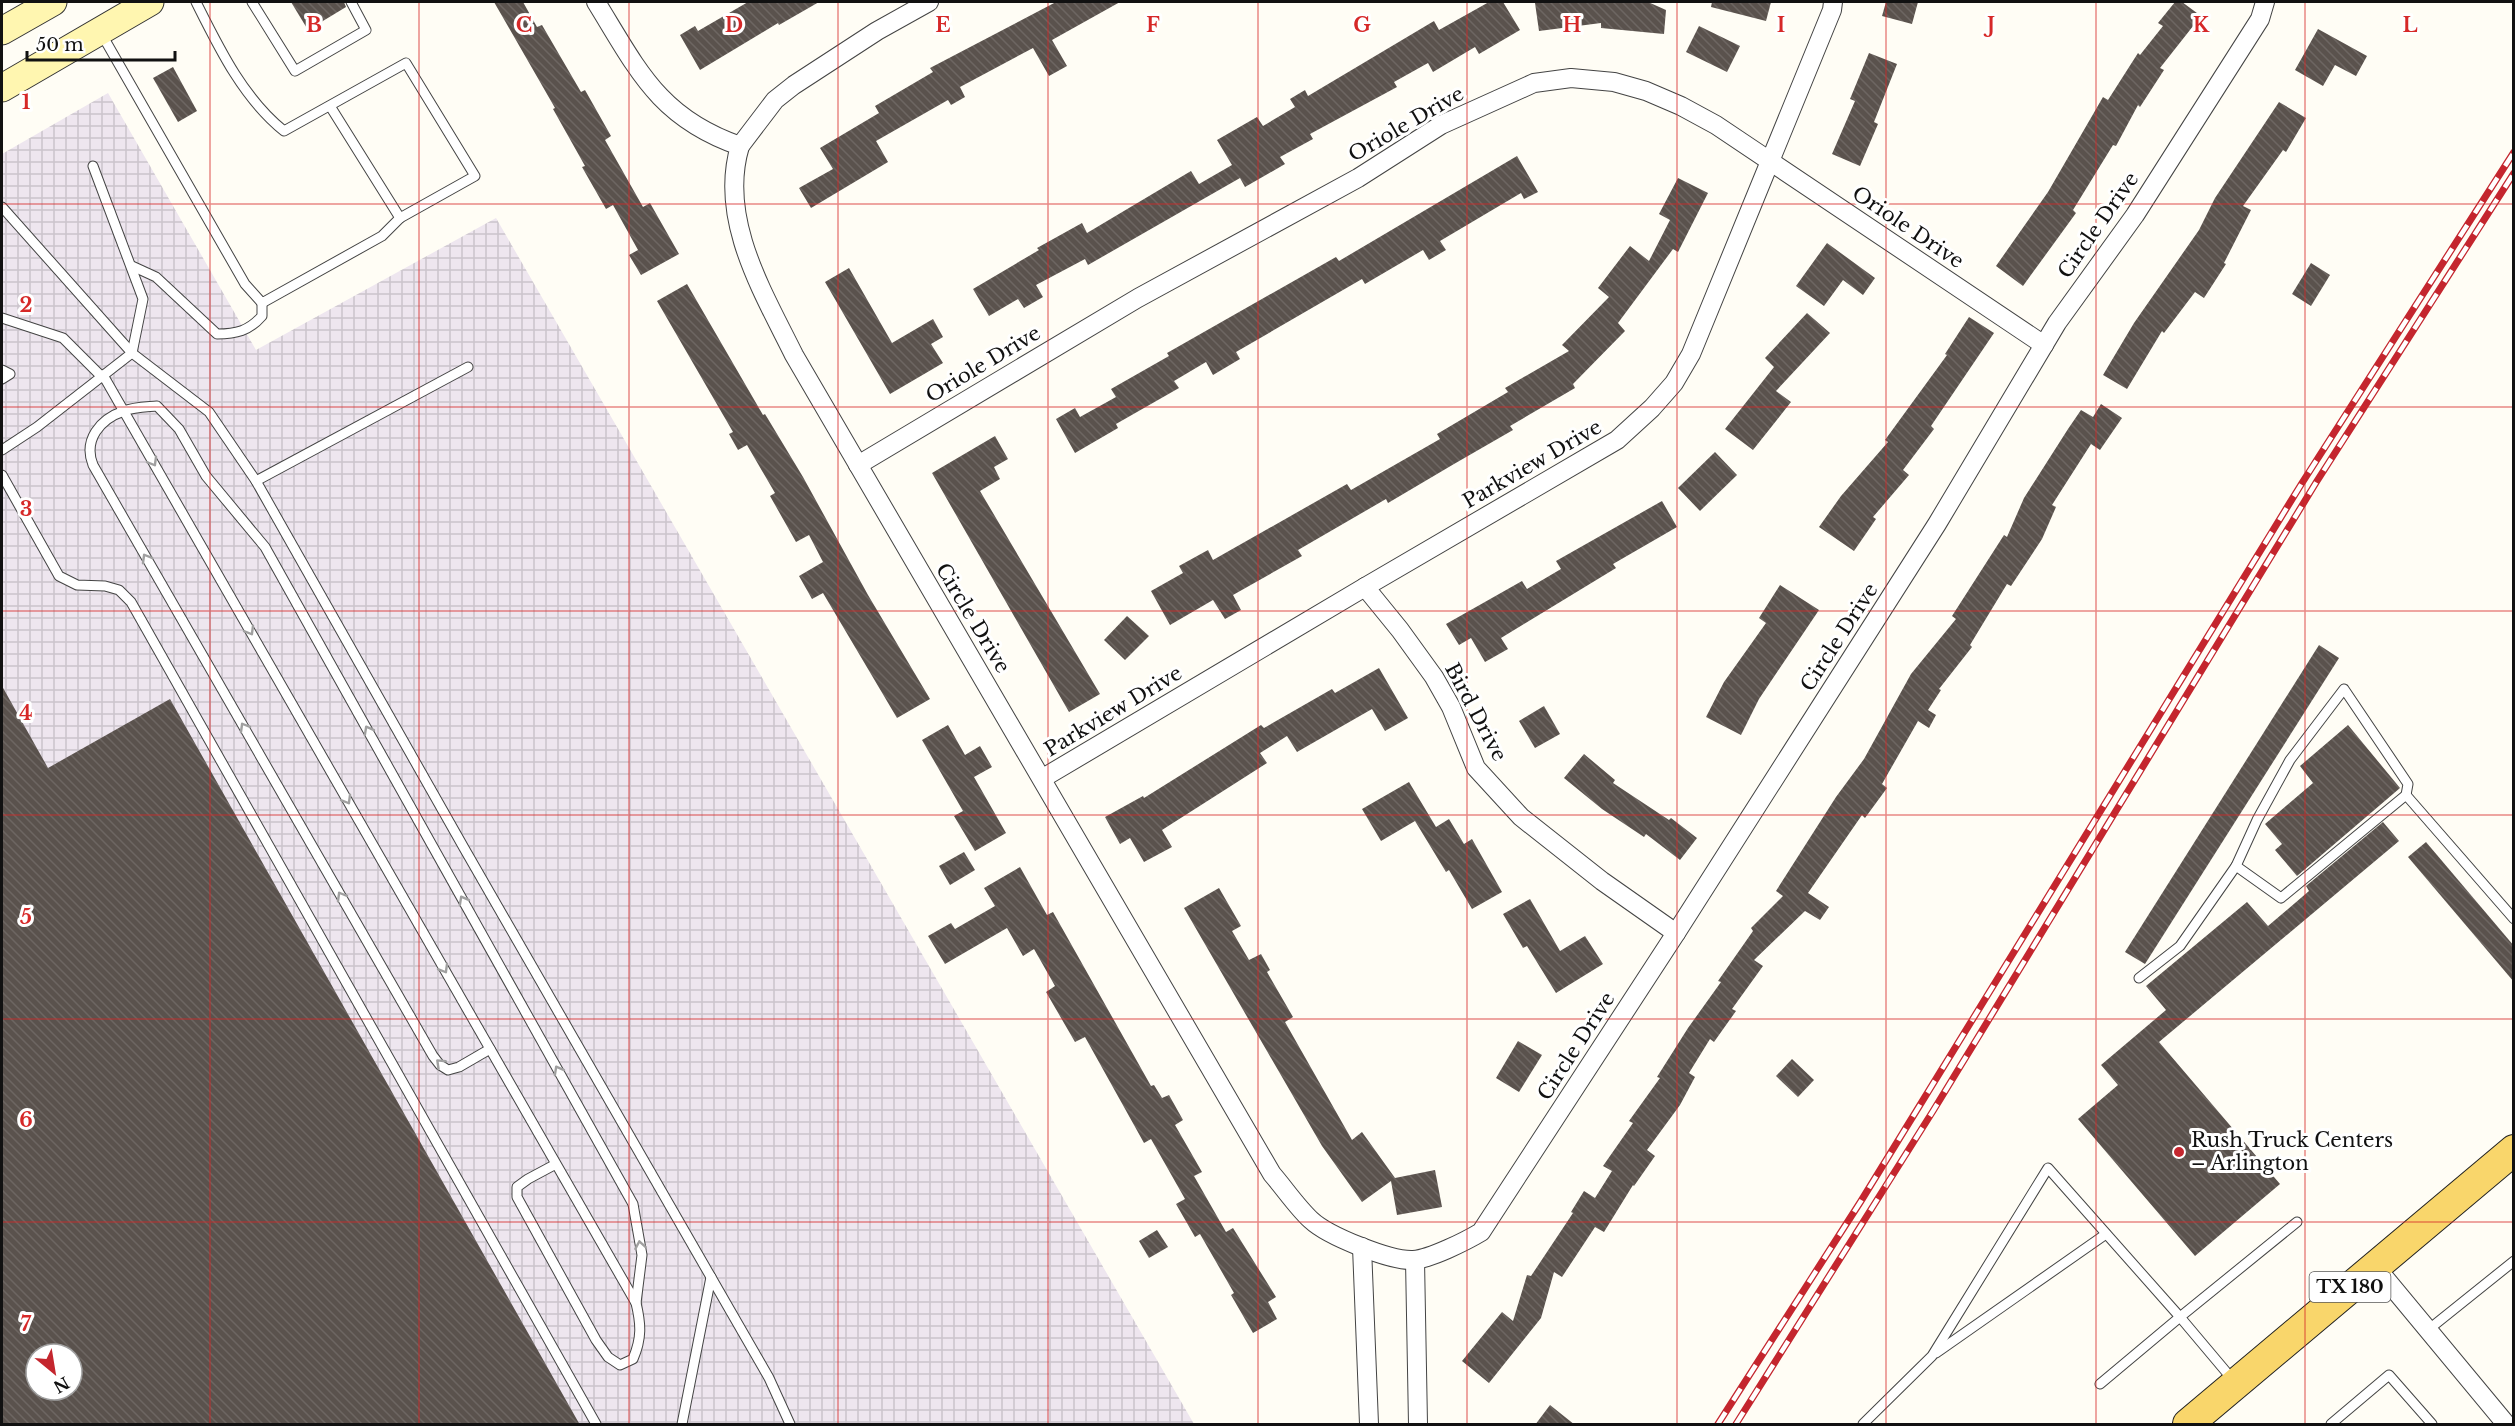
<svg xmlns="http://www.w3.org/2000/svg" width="2515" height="1426" viewBox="0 0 2515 1426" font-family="'Libre Baskerville',serif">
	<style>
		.industrial { fill: url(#industrial-grid); fill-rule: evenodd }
		.building { fill: url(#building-back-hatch); fill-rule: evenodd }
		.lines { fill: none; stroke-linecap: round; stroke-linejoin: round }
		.service-casing { stroke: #444; stroke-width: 11 }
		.minor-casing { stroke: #444; stroke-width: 20 }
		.secondary-casing { stroke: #333; stroke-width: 29 }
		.primary-casing { stroke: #222; stroke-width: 32 }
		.service { stroke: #fff; stroke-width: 9 }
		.minor { stroke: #fff; stroke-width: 18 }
		.secondary { stroke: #fff6b0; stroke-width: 27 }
		.primary { stroke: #f9d66b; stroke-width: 30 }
		.rail-casing { stroke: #c4262e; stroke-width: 7 }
		.rail { stroke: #fff; stroke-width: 4.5; stroke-dasharray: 14; stroke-linecap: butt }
		.oneway { stroke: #a0a0a0 }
		.grid { fill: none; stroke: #d62828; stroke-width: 1.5; stroke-opacity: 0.55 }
		.poi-dot { fill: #c4262e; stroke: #fff; stroke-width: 2 }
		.labels { text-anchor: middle; stroke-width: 6; stroke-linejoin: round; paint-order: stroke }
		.shield { fill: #fff; stroke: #585858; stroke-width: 1.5 }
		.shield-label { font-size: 18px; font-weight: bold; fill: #111 }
		.street-label { font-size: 20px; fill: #111; stroke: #fff }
		.poi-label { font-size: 20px; fill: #111; stroke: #fff; text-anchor: start }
		.grid-label { font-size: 20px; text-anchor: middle; font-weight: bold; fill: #d62828; stroke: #fff; stroke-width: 6; stroke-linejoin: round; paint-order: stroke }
	</style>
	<defs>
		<pattern id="industrial-grid" width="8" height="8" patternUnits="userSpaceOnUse" patternTransform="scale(1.5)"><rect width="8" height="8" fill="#eee6ef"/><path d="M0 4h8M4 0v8" fill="none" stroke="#cbc4cc"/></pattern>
		<pattern id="building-back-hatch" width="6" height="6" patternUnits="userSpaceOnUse" patternTransform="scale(1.5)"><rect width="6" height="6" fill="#5a524d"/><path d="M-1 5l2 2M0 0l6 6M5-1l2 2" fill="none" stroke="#6d6662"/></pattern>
	</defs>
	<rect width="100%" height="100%" fill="#fffdf5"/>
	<path class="industrial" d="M108 93 256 350 496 218 1194 1424H2V154ZM36 1354H72V1390H36Z"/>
	<g class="building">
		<path d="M291 2H344L346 7 308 30Z"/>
		<path d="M494 2H523L537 27 542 25 581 92 585 90 611 136 605 140 643 207 650 203 679 254 641 275 629 255 638 250 613 205 606 209 582 167 585 166 553 109 555 108Z"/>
		<path d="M748 2H819L779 25 778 23 700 70 680 35 695 26 698 31Z"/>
		<path d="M1056 2H1120L1052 40 1067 66 1049 76 1033 48 960 87 965 97 951 105 948 100 876 141 888 162 811 208 799 188 833 169 820 148 879 113 875 106 933 72 930 68Z"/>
		<path d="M1489 2H1503L1520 30 1479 54 1475 47 1433 72 1428 63 1394 82 1397 87 1310 134 1313 139 1280 157 1285 164 1245 187 1240 178 1088 265 1085 259 1036 285 1043 297 1024 308 1018 299 989 316 973 289 1039 250 1037 248 1082 223 1087 233 1191 171 1199 184 1232 165 1217 140 1257 117 1263 126 1295 107 1290 99 1305 90 1308 96 1434 21 1439 30Z"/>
		<path d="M1548 2H1648L1666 10 1664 34 1601 28V23L1539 31 1535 3Z"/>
		<path d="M1712 2H1771L1766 21 1711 7Z"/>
		<path d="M1886 2H1918L1912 24 1882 16Z"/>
		<path d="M2175 2H2182L2201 16 2160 68 2164 70 2140 107 2138 105 2116 146 2113 145 2073 210 2076 213 2023 286 1996 266 2048 192 2103 97 2108 100 2138 53 2140 55 2163 26 2158 23Z"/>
		<path d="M1699 26 1740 46 1727 72 1686 52Z"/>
		<path d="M2318 29 2367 56 2356 76 2335 65 2323 86 2295 70Z"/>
		<path d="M1869 53 1897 64 1874 122 1878 124 1860 166 1832 154 1855 101 1850 99Z"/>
		<path d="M173 67 197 111 178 122 153 78Z"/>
		<path d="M2279 102 2306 118 2286 152 2283 150 2243 206 2251 210 2224 263 2226 264 2204 298 2195 292 2164 333 2162 331 2127 389 2103 375 2134 323 2199 230 2215 198Z"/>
		<path d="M1517 156 1538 192 1524 199 1521 193 1440 241 1446 250 1429 260 1423 250 1365 284 1362 279 1236 352 1240 359 1213 375 1206 362 1174 381 1179 388 1116 424 1118 428 1075 453 1056 419 1075 408 1080 417 1116 397 1111 389 1169 356 1167 353 1336 257 1339 261Z"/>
		<path d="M1678 178 1708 193 1678 252 1673 249 1618 323 1625 331 1573 384 1575 388 1510 426 1513 430 1454 464 1388 503 1386 499 1298 550 1302 556 1233 595 1241 610 1225 619 1213 600 1170 625 1151 591 1183 573 1179 566 1208 550 1213 560 1347 484 1351 490 1440 439 1437 434 1508 392 1505 388 1569 351 1562 345 1609 297 1598 288 1630 246 1649 261 1670 220 1659 214Z"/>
		<path d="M1827 243 1875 278 1863 295 1843 280 1824 306 1796 286Z"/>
		<path d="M2311 263 2330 275 2311 306 2292 294Z"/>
		<path d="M849 268 892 343 933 319 943 337 931 344 943 363 890 394 825 282Z"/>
		<path d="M687 284 763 415 765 414 803 477 868 595 930 699 897 718 823 593 812 599 799 576 823 562 809 535 796 542 770 496 775 493 747 445 738 450 729 434 733 432 657 301Z"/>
		<path d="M1807 313 1830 333 1776 391 1791 402 1753 450 1725 429 1774 367 1765 358Z"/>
		<path d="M1969 317 1994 333 1931 426 1934 429 1903 470 1909 475 1873 517 1876 519 1854 551 1819 527 1841 496 1888 442 1885 440 1947 355 1945 354Z"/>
		<path d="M2101 404 2122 418 2100 450 2091 444 2052 505 2056 507 2042 539 2011 586 2007 584 1970 645 1972 647 1939 689 1941 690 1928 710 1936 715 1929 728 1918 721 1882 784 1887 788 1865 818 1862 815 1808 893 1829 907 1820 920 1805 911 1754 960 1763 966 1732 1009 1736 1011 1714 1042 1710 1039 1689 1073 1695 1077 1680 1105 1647 1150 1655 1156 1634 1186 1633 1185 1604 1232 1595 1227 1562 1277 1554 1272 1541 1318 1489 1383 1462 1361 1502 1312 1513 1321 1527 1275 1531 1276 1573 1213 1571 1212 1584 1191 1595 1198 1612 1171 1603 1166 1633 1123 1629 1121 1660 1078 1657 1077 1688 1028 1721 982 1718 981 1753 931 1751 928 1783 896 1776 891 1836 797 1864 759 1911 674 1956 619 1952 616 2004 535 2007 537 2024 498 2068 429 2081 410 2093 417Z"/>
		<path d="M995 436 1008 459 994 467 1000 479 980 491 1100 694 1069 712 932 473Z"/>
		<path d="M1715 452 1737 475 1700 511 1678 488Z"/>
		<path d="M1662 501 1677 527 1613 564 1616 568 1501 638 1508 649 1485 662 1471 638 1459 645 1446 624 1522 581 1527 589 1561 569 1556 561Z"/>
		<path d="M1780 585 1819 610 1759 699 1741 735 1706 717 1724 682 1766 623 1759 618Z"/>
		<path d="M1127 616 1149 636 1125 660 1104 640Z"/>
		<path d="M2319 645 2339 658 2145 964 2125 952Z"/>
		<path d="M1379 668 1408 718 1385 731 1372 709 1297 752 1287 736 1260 753 1267 763 1162 830 1172 847 1144 862 1130 838 1120 844 1105 817 1143 796 1144 798 1261 725 1264 728 1332 689 1335 693Z"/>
		<path d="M2 686 48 768 170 699 580 1425H2ZM36 1354H72V1390H36Z"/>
		<path d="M1544 706 1560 734 1535 748 1519 721Z"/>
		<path d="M948 725 965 755 980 746 992 767 974 777 1006 833 975 851 954 816 963 811 922 740Z"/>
		<path d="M2348 725 2400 788 2297 876 2275 850 2282 844 2265 824 2313 783 2300 766Z"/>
		<path d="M1584 754 1615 780 1613 783 1669 820 1671 818 1697 838 1680 860 1646 834 1644 837 1602 809 1564 778Z"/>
		<path d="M1409 782 1436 827 1449 819 1464 844 1472 839 1502 892 1472 909 1449 870 1446 872 1415 821 1381 841 1362 809Z"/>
		<path d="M2383 822 2399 841 2159 1042 2280 1184 2195 1256 2078 1119 2118 1085 2101 1065 2166 1010 2146 986 2247 902 2268 926 2309 891 2306 886Z"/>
		<path d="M2426 842 2514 946V982L2408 857Z"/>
		<path d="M964 852 975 870 950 885 939 866Z"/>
		<path d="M1020 867 1047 915 1053 912 1151 1086 1154 1085 1162 1098 1169 1095 1183 1120 1175 1125 1202 1172 1194 1176 1226 1232 1233 1228 1276 1297 1268 1302 1277 1319 1253 1333 1231 1295 1234 1293 1200 1234 1195 1237 1176 1204 1185 1199 1151 1139 1144 1143 1085 1037 1075 1042 1046 992 1055 986 1034 949 1023 956 1007 928 945 964 928 936 951 923 955 929 995 906 984 888Z"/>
		<path d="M1219 888 1241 926 1232 931 1249 960 1261 954 1270 970 1267 972 1293 1017 1285 1022 1352 1140 1362 1132 1395 1178 1435 1170 1442 1207 1397 1215 1391 1181 1362 1202 1322 1146 1184 908Z"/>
		<path d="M1530 899 1560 951 1585 936 1603 964 1556 993 1527 946 1523 948 1503 914Z"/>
		<path d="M1518 1041 1542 1055 1519 1092 1496 1078Z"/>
		<path d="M1792 1059 1814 1080 1798 1097 1776 1076Z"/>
		<path d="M1157 1230 1168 1247 1149 1258 1139 1241Z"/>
		<path d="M1550 1405 1575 1425H1535Z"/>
	</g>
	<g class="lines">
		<defs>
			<g id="service">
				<path d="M196 2C219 48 243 98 284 131L406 63 475 176 400 218 330 106"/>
				<path d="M252 2 295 71 366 30 351 2"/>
				<path d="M101 33 245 284 262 303 382 236 400 218"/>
				<path d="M2 207 132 353 209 412 256 481 464 848 769 1378 790 1424"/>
				<path d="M132 266 156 277 217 334C236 334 249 331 262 316V303"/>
				<path d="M2 318 63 338 101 376"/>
				<path d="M2 370 10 374 2 379"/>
				<path d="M103 375 636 1303C641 1324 642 1338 633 1359L620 1365 608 1357 596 1340 517 1197V1187L528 1179 556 1164"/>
				<path d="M2 450 37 427 132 353 143 299 93 166"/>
				<path d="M2 475 59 576 77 585 105 586 119 590 131 602 596 1424"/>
				<path d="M256 481 468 367"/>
				<path d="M2236 866 2257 820 2290 760 2344 689 2408 784 2406 795"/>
				<path d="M2139 978 2180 946 2236 866 2281 898 2406 795 2514 919"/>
				<path d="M490 1049 459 1067 448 1070 440 1065 433 1056 93 465C83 440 100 419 124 411 134 407 147 407 157 406L179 429 206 476 265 547 633 1204 642 1255 636 1303"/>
				<path d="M2428 1330 2514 1261"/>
				<path d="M1936 1353 2106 1234"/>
				<path d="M2233 1380 2180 1317 2297 1222"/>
				<path d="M682 1424 711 1277"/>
				<path d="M1863 1424 1932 1356 2048 1168 2180 1317 2100 1384"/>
				<path d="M2331 1424 2389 1375 2432 1424"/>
			</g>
			<g id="minor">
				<path d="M596 2C638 70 659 118 740 146 718 219 763 292 794 355L1272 1174C1285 1189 1297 1207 1311 1220 1328 1236 1390 1261 1413 1260 1430 1259 1466 1241 1481 1232L1676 933 1937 524 2057 323 2135 215 2260 19 2265 2"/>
				<path d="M740 146 775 100 794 85 877 31 929 2"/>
				<path d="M858 465 1138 298 1358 178 1441 125 1534 83 1571 78 1614 82 1646 91 1681 106 1716 125 2044 345"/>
				<path d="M1365 587 1400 630 1434 677 1451 707 1476 768 1521 817 1602 881 1676 933"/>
				<path d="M1043 778 1365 587 1617 440 1652 408 1674 383 1691 354 1832 10 1833 2"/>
				<path d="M1362 1247 1369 1424"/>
				<path d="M1415 1260 1418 1424"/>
				<path d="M2375 1266 2506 1424"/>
			</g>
			<g id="secondary">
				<path d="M2 31 53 2"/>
				<path d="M2 88 150 2"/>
			</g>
			<path id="primary" d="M2188 1424 2514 1150"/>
		</defs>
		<use href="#service" class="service-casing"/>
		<use href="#minor" class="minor-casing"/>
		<use href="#secondary" class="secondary-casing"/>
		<use href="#primary" class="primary-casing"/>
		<use href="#service" class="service"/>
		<use href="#minor" class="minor"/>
		<use href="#secondary" class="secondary"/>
		<use href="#primary" class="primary"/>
		<defs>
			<g id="rail">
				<path d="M1718 1424 1861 1201 2302 483 2514 152"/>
				<path d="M1736 1424 1933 1111 2317 481 2514 173"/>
			</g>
		</defs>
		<use href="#rail" class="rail-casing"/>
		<use href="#rail" class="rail"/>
	</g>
	<defs><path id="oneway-chevron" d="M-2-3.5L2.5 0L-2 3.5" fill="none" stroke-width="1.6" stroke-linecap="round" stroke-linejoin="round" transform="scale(1.5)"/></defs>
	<g class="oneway">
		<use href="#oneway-chevron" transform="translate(153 462) rotate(60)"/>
		<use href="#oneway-chevron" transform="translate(146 558) rotate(-120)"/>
		<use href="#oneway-chevron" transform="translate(250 631) rotate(60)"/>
		<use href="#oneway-chevron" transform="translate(244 727) rotate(-120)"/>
		<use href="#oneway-chevron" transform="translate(368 730) rotate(-119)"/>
		<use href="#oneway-chevron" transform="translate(347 800) rotate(60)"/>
		<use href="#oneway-chevron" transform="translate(341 896) rotate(-120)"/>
		<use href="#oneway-chevron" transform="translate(463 900) rotate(-119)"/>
		<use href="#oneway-chevron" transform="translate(444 969) rotate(60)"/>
		<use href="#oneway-chevron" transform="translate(440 1063) rotate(-136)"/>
		<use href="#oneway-chevron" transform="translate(558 1070) rotate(-119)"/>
		<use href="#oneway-chevron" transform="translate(640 1245) rotate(-100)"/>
	</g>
	<path class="grid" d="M210 2V1424M419 2V1424M629 2V1424M838 2V1424M1048 2V1424M1258 2V1424M1467 2V1424M1677 2V1424M1886 2V1424M2096 2V1424M2305 2V1424M2 204H2514M2 407H2514M2 611H2514M2 815H2514M2 1019H2514M2 1222H2514"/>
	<circle class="poi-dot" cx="2179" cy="1152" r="6"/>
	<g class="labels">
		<rect class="shield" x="2309.5" y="1272" width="81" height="30" rx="4.5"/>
		<g class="shield-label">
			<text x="2350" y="1293">TX 180</text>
		</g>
		<g class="street-label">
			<text transform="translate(1406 124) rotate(-30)" y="7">Oriole Drive</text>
			<text transform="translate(2098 225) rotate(-55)" y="7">Circle Drive</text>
			<text transform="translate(1908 227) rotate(34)" y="7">Oriole Drive</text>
			<text transform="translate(983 364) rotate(-31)" y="7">Oriole Drive</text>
			<text transform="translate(1532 464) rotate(-30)" y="7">Parkview Drive</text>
			<text transform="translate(973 618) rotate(59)" y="7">Circle Drive</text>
			<text transform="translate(1839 637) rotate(-57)" y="7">Circle Drive</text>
			<text transform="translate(1113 711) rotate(-31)" y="7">Parkview Drive</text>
			<text transform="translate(1476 712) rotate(62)" y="7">Bird Drive</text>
			<text transform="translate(1576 1046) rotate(-57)" y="7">Circle Drive</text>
		</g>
		<g class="poi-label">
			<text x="2191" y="1147">Rush Truck Centers<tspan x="2191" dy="23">– Arlington</tspan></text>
		</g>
	</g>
	<g class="grid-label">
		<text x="314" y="32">B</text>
		<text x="524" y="32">C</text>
		<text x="734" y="32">D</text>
		<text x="943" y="32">E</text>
		<text x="1153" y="32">F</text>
		<text x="1362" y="32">G</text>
		<text x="1572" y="32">H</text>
		<text x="1781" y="32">I</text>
		<text x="1991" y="32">J</text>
		<text x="2201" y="32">K</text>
		<text x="2410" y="32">L</text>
		<text x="26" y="109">1</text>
		<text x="26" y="312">2</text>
		<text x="26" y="516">3</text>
		<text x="26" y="720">4</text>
		<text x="26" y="924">5</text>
		<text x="26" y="1127">6</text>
		<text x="26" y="1331">7</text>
	</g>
	<rect width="2515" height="1426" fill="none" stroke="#111111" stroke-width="6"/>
	<g transform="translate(54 1372) rotate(150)"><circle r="28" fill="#ffffff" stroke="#a0a0a0" stroke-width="1.5"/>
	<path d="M0-4.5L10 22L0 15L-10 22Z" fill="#c4262e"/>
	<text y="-9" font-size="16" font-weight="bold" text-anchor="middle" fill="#111111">N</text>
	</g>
	<path d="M27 51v9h148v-9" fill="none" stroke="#111111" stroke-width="3"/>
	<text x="36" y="51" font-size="18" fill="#111111" stroke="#ffffff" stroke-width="4.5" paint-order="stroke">50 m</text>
</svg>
